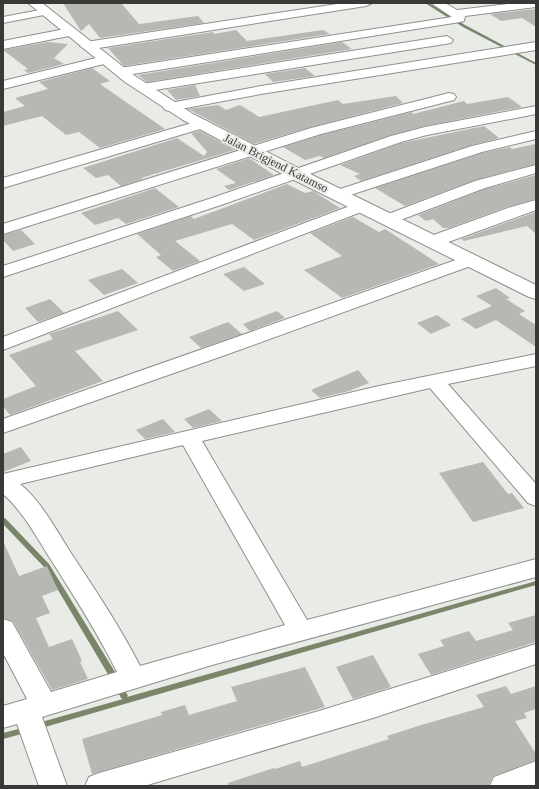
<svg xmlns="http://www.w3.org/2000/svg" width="539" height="789" viewBox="0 0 539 789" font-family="'Times New Roman',serif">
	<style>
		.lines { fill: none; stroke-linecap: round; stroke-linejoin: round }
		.stream { fill: #798669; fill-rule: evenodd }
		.building { fill: #b6b8b4 }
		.minor-casing { stroke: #8e908c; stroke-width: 2 }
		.highway-casing { stroke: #8e908c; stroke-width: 2 }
		.minor { fill: #fff; fill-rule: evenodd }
		.highway { fill: #fff; fill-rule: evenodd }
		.labels { text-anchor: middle; stroke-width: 4; stroke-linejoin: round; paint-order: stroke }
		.far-street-label { font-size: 12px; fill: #393a38; stroke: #e9ebe7 }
	</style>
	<rect width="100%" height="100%" fill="#e9ebe7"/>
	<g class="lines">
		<g class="stream">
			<path d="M425 3H429L465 25 536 63V65L463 27Z"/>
			<path d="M3 518H5L49 564 118 677 119 679 118 681 115 682 112 681 45 568 3 524Z"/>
			<path d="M536 581V585L38 729 35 728 34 726 35 724 38 723 123 699 121 698 115 686 116 684 119 683 122 684 128 696 127 697Z"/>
			<path d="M26 727 29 728 30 730 29 732 3 739V733Z"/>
		</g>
	</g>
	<g class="building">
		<path d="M63 3H121L139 24 198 16 204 23 100 38 89 24 81 31Z"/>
		<path d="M536 9V27L522 18 501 21 490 14Z"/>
		<path d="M236 30 247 41 323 30 330 34 124 66 108 48 213 32 214 34Z"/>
		<path d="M47 42 68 44 54 58 64 64 28 73 24 70 28 69 3 50Z"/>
		<path d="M342 42 352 49 147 82 138 75Z"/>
		<path d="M92 68 110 81 100 84 165 129 100 148 79 132 66 135 42 116 3 126V112L25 106 15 98 48 89 39 82Z"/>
		<path d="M305 68 315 76 273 82 265 74Z"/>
		<path d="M195 85 200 96 176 100 167 90Z"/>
		<path d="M396 96 403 103 311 127 254 144 188 109 218 105 226 110 240 105 259 117 338 100 343 104Z"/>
		<path d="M508 97 522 107 425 126 391 135 324 158 320 156 305 160 283 147 321 135 412 112 413 114 464 101 467 104Z"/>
		<path d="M484 126 499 138 472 145 361 181 354 176 360 174 340 165 401 143Z"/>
		<path d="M200 131 235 150 141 178 143 179 121 186 108 175 96 178 83 168 177 138 204 156 207 152 191 133Z"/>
		<path d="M536 144V164L475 180 405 206 375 188 482 153 510 147 512 149Z"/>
		<path d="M249 158 274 175 229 190 224 186 236 183 216 169Z"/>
		<path d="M536 175V199L510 206 449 228H443L433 219 426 221 418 215 485 189Z"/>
		<path d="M287 184 305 193 313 191 340 208 254 240 232 224 175 241 200 261 173 271 156 257 161 255 137 234 191 216 194 219Z"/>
		<path d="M155 188 179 207 126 224 118 218 95 225 81 213Z"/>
		<path d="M536 212V234L527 226 464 241 461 239Z"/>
		<path d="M353 217 379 232 385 229 439 264 342 298 304 270 342 256 310 233Z"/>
		<path d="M21 230 35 244 13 251 3 240V235Z"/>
		<path d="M244 267 265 284 244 291 223 274Z"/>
		<path d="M122 269 138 283 104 295 88 280Z"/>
		<path d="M496 288 510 298 506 299 525 311 519 314 536 325V347L496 320 476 329 461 319 492 306 476 296Z"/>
		<path d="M50 299 64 313 38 322 25 308Z"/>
		<path d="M118 311 138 330 75 351 103 381 10 415 3 406V399L36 386 9 355 53 339 49 334Z"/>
		<path d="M277 311 285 318 250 331 243 324Z"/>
		<path d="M437 315 451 325 431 334 417 323Z"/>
		<path d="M228 322 242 334 201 348 189 337Z"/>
		<path d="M358 370 369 383 349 391 320 398 311 390Z"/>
		<path d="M209 409 222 421 193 428 184 419Z"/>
		<path d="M163 419 175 432 145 439 136 430Z"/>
		<path d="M21 447 31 461 3 472V454Z"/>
		<path d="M483 462 508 494 512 493 524 508 473 522 439 473Z"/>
		<path d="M3 541 19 576 47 566 58 590 42 596 50 613 36 618 49 647 72 639 82 661 80 662 88 679 52 690 13 621 3 618Z"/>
		<path d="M536 615V642L431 675 418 654 444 646 440 640 469 631 476 641 513 630 508 623Z"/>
		<path d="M373 655 391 687 353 699 336 667Z"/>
		<path d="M305 667 325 707 92 774 82 739 162 715 161 712 185 705 189 715 237 701 231 687Z"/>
		<path d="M506 686 511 694 536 686V709L524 713 527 718 515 721 536 754V760L493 776 489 785 228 786V783L274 768 275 769 300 761 302 767 389 739 387 736 421 725 484 707 476 695Z"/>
	</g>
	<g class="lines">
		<defs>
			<g id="minor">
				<path d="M344 3H372L366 6 86 50 80 46 86 42Z"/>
				<path d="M431 3H445L457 10 517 3H536V7L465 16 464 21 460 22 120 76 114 72 120 68 452 17Z"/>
				<path d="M45 9 49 10 51 12 49 14 3 23V17Z"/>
				<path d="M70 28 74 29 76 32 74 35 3 49V41Z"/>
				<path d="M447 36 453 40 451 43 142 92 135 88 142 84Z"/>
				<path d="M536 42V50L261 94 170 111 165 110 163 107 165 104 170 103 261 86Z"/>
				<path d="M104 56 110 60 108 63 3 89V81Z"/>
				<path d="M449 93 454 94 456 97 454 100 321 134 3 234V224L311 128Z"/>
				<path d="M536 106V114L427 135 401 142 221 205 3 277V266L209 199 391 136 425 127Z"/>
				<path d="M202 120 207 121 209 124 207 127 3 188V178Z"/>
				<path d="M536 131V139L482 152 344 197H334L331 194 334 191 472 146Z"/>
				<path d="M536 165V173L485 188 395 222 389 224 383 222 381 219 383 216 475 181Z"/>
				<path d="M536 200V210L440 245 434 246 428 245 426 241 428 237 511 207Z"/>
				<path d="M363 201 369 203 371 206 369 209 3 350V337Z"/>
				<path d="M470 255 476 256 478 260 476 264 231 353 3 433V419Z"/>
				<path d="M536 354V366L448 384 536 484V506L528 503 430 388 202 441 307 620 536 559V577L212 665 42 717 67 786H39L17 724 3 728V706L27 699 3 653V619L12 622 51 692 117 672C98 634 76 599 53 563 38 540 24 512 3 494V474L379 386ZM183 445 285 625 140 666C119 625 94 588 69 550 55 528 41 501 20 484Z"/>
				<path d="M536 644V664L373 718 144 786H85L89 777 99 773 319 711Z"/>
				<path d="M536 761V786H490L494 777Z"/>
			</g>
			<path id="highway" d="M28 3H42L135 76 193 114 302 170 536 285V299L529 297 290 178 183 120 125 82Z"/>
		</defs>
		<use href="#minor" class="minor-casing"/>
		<use href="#highway" class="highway-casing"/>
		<use href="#minor" class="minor"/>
		<use href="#highway" class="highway"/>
	</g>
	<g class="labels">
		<g class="far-street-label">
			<text transform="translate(276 163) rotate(27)" y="4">Jalan Brigjend Katamso</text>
		</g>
	</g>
	<rect width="539" height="789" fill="none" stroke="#393a38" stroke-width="8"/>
</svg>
